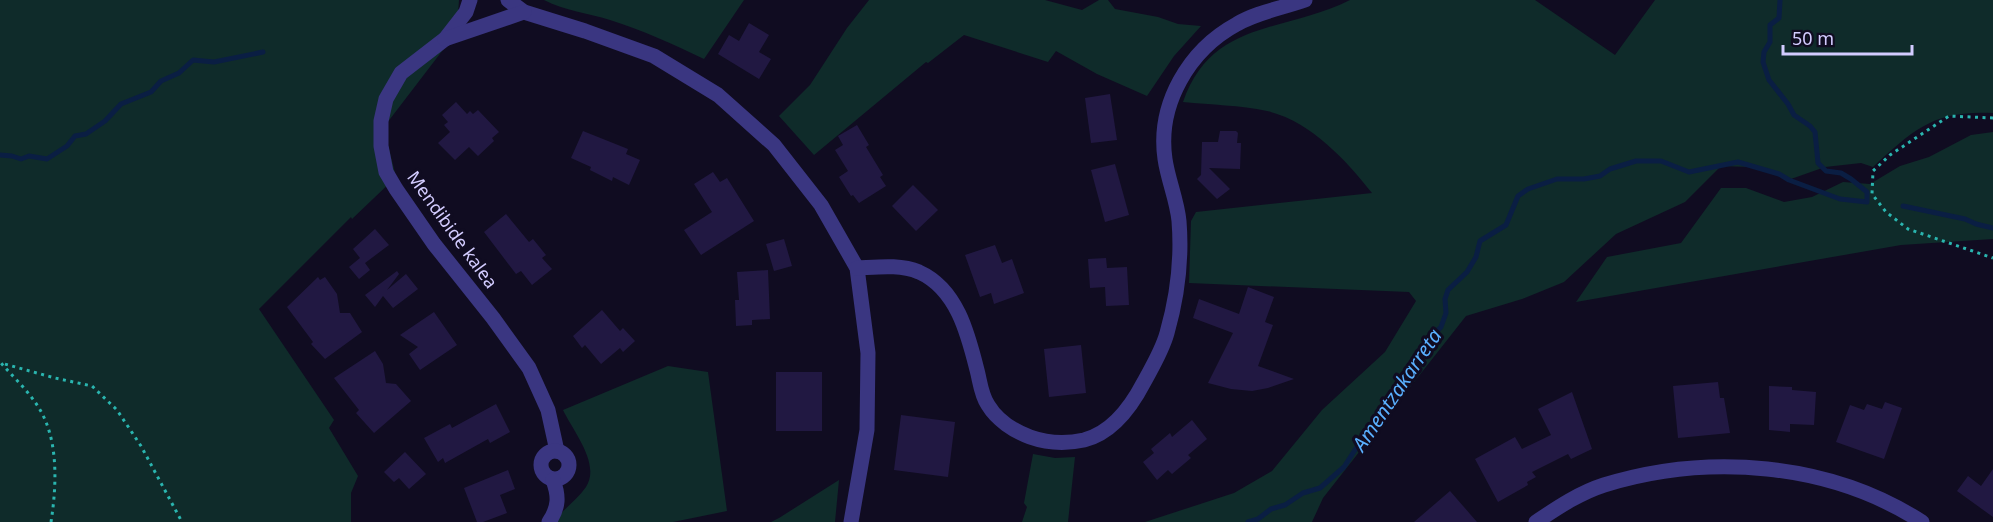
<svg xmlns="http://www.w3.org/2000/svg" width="1993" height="522" viewBox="0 0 1993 522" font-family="'Noto Sans',sans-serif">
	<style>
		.green { fill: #0f2b2a }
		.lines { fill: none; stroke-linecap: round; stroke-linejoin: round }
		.stream { stroke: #0a1e43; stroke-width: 5 }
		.building { fill: #211842 }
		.path { stroke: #2ab5af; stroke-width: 3; stroke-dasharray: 3 4.5; stroke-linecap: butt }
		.minor { stroke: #3a3681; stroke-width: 15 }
		.labels { text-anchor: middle; stroke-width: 6; stroke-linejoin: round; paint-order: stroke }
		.street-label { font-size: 18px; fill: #d3ccff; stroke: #100c21 }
		.water-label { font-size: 20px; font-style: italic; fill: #5ab0ff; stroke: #100c21 }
	</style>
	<rect width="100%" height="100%" fill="#100c21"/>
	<g class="green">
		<path d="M0 0H459L458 14 449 42 387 123 388 145 396 177 352 219 351 217 259 309 334 420 329 428 358 476 351 493V522H0Z"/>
		<path d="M544 0H744L704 59C673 44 642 30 610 20 588 13 565 11 544 0Z"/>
		<path d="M869 0H1045L1082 10 1099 0H1108L1115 9 1158 17 1178 24 1201 26 1174 56 1147 96 1097 74 1056 51 1048 62 964 35 928 63 926 62 814 155 779 116 810 85 847 28Z"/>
		<path d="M1350 0H1535L1615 55 1655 0H1993V113C1934 110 1914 129 1873 167L1861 163 1825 167 1791 179 1750 167 1721 166 1685 202 1616 234 1564 282 1522 299 1466 316 1323 498 1312 522H1145L1234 493 1272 471 1322 410 1385 352 1416 301 1409 292 1189 283 1191 221 1196 212 1372 193C1346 160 1310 121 1267 111 1240 105 1211 105 1183 102 1212 19 1285 33 1350 0Z"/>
		<path d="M1993 132V239L1901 245 1576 302 1607 257 1681 243 1721 188H1746L1784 202 1812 197 1843 182 1870 184 1900 166 1929 157 1971 135Z"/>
		<path d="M668 366 708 372 727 511 673 522H554C563 509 577 500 586 487 601 464 573 431 563 410Z"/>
		<path d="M1033 454 1055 458 1075 457 1068 522H1022L1027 507 1024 503Z"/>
		<path d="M839 480 835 522H771L779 518Z"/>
	</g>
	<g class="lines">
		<g class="stream">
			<path d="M0 155 12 156 21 159 29 156 47 159 67 146 75 136 86 134 105 121 121 104 151 92 161 81 179 73 193 60 214 62 263 52"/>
			<path d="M1903 206 1965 219 1976 224 1993 228"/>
			<path d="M1248 522 1258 519 1271 509 1285 505 1303 493 1320 488 1344 467 1364 436 1376 423 1385 400 1408 379 1434 334 1441 327 1446 313 1445 299 1448 290 1467 272 1476 257 1480 241 1506 225 1518 196 1528 189 1557 179H1584L1600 176 1610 169 1636 161H1661L1689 172 1738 162 1779 174 1789 180 1840 199 1867 202V192L1851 179 1841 173 1826 171 1818 163 1815 132 1810 126 1794 115 1788 104 1769 80 1763 62 1764 52 1770 42V25L1779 18 1780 0"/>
		</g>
	</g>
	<g class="building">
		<path d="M749 23 769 35 759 52 771 59 759 79 718 54 729 35 739 41Z"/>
		<path d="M1110 94 1117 140 1091 143 1085 98Z"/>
		<path d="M456 102 467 114 470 111 473 114 478 110 499 132 492 138 494 141 478 156 469 147 455 160 438 143 450 132 444 125 448 122 442 115Z"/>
		<path d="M857 125 869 145 866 147 883 175 880 177 886 186 859 203 853 195 851 196 839 177 848 171 835 150 843 145 838 136Z"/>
		<path d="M583 131 628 149 626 154 640 160 629 185 613 177 612 181 590 170 591 167 571 158Z"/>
		<path d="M1220 131H1236L1238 133 1237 143H1241L1240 169 1209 168 1230 189 1217 199 1197 179 1201 175 1202 142H1218Z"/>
		<path d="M1115 164 1129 215 1105 222 1091 170Z"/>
		<path d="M713 172 720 182 727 178 754 221 701 255 684 230 712 212 694 184Z"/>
		<path d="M913 185 938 210 916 231 892 206Z"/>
		<path d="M506 214 529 242 533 239 546 255 542 258 552 269 532 285 521 271 516 274 484 232Z"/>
		<path d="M375 229 389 245 365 263 370 270 359 279 349 267 360 258 353 249Z"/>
		<path d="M784 239 792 266 774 271 766 244Z"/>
		<path d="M995 245 1002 263 1012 259 1024 293 994 304 991 293 980 297 965 255Z"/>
		<path d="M1106 258 1107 268 1127 267 1129 305 1106 306 1105 287 1090 288 1088 259Z"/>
		<path d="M768 270 770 319 752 320V325L736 326 735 300H739L737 272Z"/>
		<path d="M397 271 399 274 387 290 406 274 418 289 393 308 383 296 375 307 365 295Z"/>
		<path d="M318 277 320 280 325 277 337 294 340 313H350L362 332 325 359 311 344 313 342 287 307Z"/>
		<path d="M1248 287 1274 297 1265 322 1273 325 1258 366 1294 379 1268 388 1252 391 1231 389 1208 383 1233 333 1193 318 1199 299 1239 314Z"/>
		<path d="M602 310 620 331 623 328 635 341 623 352 620 348 601 364 585 345 582 348 573 336Z"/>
		<path d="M434 312 457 345 420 370 409 354 418 347 400 335Z"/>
		<path d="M1081 345 1086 393 1049 397 1044 349Z"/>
		<path d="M375 351 383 364 386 383 396 384 411 401 374 433 356 413 359 410 334 378Z"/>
		<rect x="776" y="372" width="46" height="59"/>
		<path d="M1718 382 1720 398H1724L1730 433 1678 438 1673 386Z"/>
		<path d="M1769 386 1792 387V390L1816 392 1814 425 1790 424V432L1769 430Z"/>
		<path d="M1572 392 1592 449 1571 459 1568 454 1532 472 1536 477 1527 482 1528 485 1498 502 1475 459 1515 437 1522 449 1551 435 1538 409Z"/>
		<path d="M1885 402 1902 408 1884 459 1836 442 1850 405 1864 410 1867 404 1882 409Z"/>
		<path d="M496 404 510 432 490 443 488 439 445 463 443 458 438 462 424 438 450 424 452 428Z"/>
		<path d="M901 415 955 422 948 477 894 470Z"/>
		<path d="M1192 420 1207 439 1188 455 1191 458 1172 474 1168 470 1157 480 1143 462 1154 453 1151 449 1170 433 1172 437Z"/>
		<path d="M405 452 426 474 409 489 399 478 394 482 384 472Z"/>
		<path d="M1993 469V517L1957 491 1968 476 1981 486Z"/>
		<path d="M508 470 515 489 500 495 507 513 483 522H477L464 488Z"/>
		<path d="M1450 491 1477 522H1414Z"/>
	</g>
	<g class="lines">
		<g class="path">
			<path d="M1993 118 1949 116 1890 155 1873 171 1872 194 1886 212 1908 229 1993 258"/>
			<path d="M51 522C56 490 58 452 46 422 37 399 17 381 1 363L55 378 92 386 117 410 141 446 182 522"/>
		</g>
		<g class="minor">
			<path d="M470 0 466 12 445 39 401 73 386 99 381 121V146L386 172 396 189 434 244 493 318 529 368 548 410 557 451"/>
			<path d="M508 0 524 12 585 31 654 56 718 95 774 145 821 205 857 268 868 353 867 430 851 522"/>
			<path d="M445 39 524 12"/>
			<path d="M857 268C878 267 900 264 919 272 957 289 968 334 977 370 980 381 981 395 988 405 997 420 1014 431 1030 437 1047 443 1066 444 1084 440 1112 433 1131 407 1144 382 1152 367 1162 351 1167 333 1177 298 1182 258 1179 221 1177 200 1168 180 1165 159 1157 104 1189 50 1237 24 1257 12 1283 8 1305 0"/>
			<circle cx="555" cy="465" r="14"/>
			<path d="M549 522C559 507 559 496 553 480"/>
			<path d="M1536 522C1557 508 1579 493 1604 485 1708 453 1829 462 1922 522"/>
		</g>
	</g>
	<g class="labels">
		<g class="street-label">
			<text transform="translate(452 230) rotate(54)" y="6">Mendibide kalea</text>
		</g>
		<g class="water-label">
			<text transform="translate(1397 390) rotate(-56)" y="7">Amentzakarreta</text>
		</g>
	</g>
	<path d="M1783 45v9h129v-9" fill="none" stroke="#d3ccff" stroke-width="3"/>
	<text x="1792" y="45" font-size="18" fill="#d3ccff" stroke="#100c21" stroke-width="4.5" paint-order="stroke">50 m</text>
</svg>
